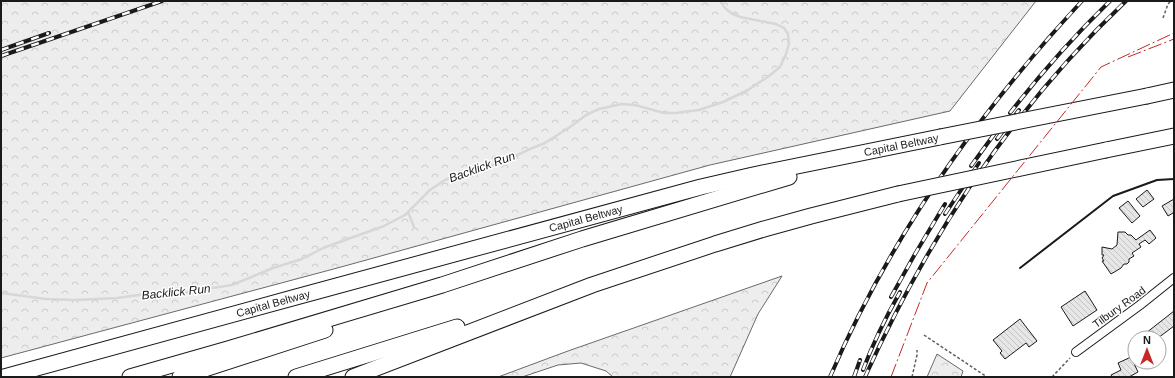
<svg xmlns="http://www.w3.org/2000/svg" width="1175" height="378" viewBox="0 0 1175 378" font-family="Helvetica,sans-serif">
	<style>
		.forest { fill: url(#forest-crowns); stroke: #6a6a6a }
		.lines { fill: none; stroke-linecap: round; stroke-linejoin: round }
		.stream { stroke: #d7d7d7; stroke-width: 2.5 }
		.building { fill: url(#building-back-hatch); stroke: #1a1a1a }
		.minor-casing { stroke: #1a1a1a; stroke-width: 10 }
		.motorway-casing { stroke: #1a1a1a; stroke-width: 17 }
		.path { stroke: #5f5f5f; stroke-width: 1.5; stroke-dasharray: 3 2; stroke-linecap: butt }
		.minor { stroke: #fff; stroke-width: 8 }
		.motorway { stroke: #fff; stroke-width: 15 }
		.rail-casing { stroke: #1a1a1a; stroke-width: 4 }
		.rail { stroke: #fff; stroke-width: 2.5; stroke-dasharray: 8; stroke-linecap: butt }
		.motorway-bridge-casing { stroke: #1a1a1a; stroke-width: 17; stroke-linecap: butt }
		.motorway-bridge { stroke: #fff; stroke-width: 15 }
		.wall { stroke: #1a1a1a; stroke-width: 2 }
		.power { stroke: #c62828; stroke-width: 1; stroke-dasharray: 14 3 2 3; stroke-linecap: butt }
		.labels { text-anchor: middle; stroke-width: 3; stroke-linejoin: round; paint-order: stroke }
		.street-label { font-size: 11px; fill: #1a1a1a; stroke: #fff }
		.water-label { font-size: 12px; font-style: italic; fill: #1a1a1a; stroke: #fff }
	</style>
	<defs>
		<pattern id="forest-crowns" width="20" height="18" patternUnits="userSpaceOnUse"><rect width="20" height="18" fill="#ededed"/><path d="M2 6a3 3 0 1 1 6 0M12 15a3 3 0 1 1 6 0" fill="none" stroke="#cbcbcb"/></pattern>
		<pattern id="building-back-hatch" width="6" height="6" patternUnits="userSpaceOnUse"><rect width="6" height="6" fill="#e6e6e6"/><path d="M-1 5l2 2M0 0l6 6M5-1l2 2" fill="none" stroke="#c5c5c5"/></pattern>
	</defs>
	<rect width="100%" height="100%" fill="#fff"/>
	<g class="forest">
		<path d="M1 1H1036L950 111 710 165 341 267 1 358Z"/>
		<path d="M782 276 758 314 730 377H613L606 371 581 363 558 365 522 377H498L568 351Z"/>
		<path d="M937 354 963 371 961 377H927Z"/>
	</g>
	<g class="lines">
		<g class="stream">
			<path d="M408 212 414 227"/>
			<path d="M1 293 46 299 75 300 117 298 161 292 179 293 232 285 273 268 302 259 323 248 384 226 405 215 430 190 445 180 463 173 500 163 530 149 545 143 570 127 586 115 599 109 622 104 635 105 664 113H676L699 110 723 102 748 90 769 76 780 67 786 54 789 44 788 34 784 28 776 24 740 17 731 13 725 8 720 1"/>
		</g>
	</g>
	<g class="building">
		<path d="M1147 190 1154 199 1143 207 1136 199Z"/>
		<path d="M1174 199V214L1173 213 1168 216 1162 206Z"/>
		<path d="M1128 201 1140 216 1132 223 1119 208Z"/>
		<path d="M1150 230 1156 238 1149 244 1145 240 1139 244 1141 247 1132 253 1134 256 1129 259V262L1127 264H1124L1121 268 1111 274 1102 261H1104L1102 258 1104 255H1102V247L1112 249 1117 245 1118 232H1125L1128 235H1131L1136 240Z"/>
		<path d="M1085 291 1097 310 1073 326 1061 307Z"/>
		<path d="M1174 311V326L1158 338H1150L1146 333Z"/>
		<path d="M1020 319 1037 341 1029 347 1026 343 1005 359 1000 353 1002 351 993 340Z"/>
		<path d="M1131 357 1138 372 1129 377H1112L1111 375 1121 370 1118 363Z"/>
	</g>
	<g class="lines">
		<defs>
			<path id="minor" d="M1076 352 1140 305 1174 278"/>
			<g id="motorway">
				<path d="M1147 96 1174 90"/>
				<path d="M1106 150 1174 136"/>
				<path id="s1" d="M4 377 296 297 701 187 753 175 940 137"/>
				<path d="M130 377 228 349 442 285 582 239 789 177"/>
				<path d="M180 377 325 330"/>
				<path d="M296 377 457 327"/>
				<path d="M353 377 592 285 715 244 764 229 811 216 898 194"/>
			</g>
		</defs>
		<use href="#minor" class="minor-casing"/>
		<use href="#motorway" class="motorway-casing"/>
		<g class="path">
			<path d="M1163 18 1168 4 1171 1"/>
			<path d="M924 335 987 377"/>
			<path d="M912 377 917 355V350"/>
			<path d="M1052 377 1070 358"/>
		</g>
		<use href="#minor" class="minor"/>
		<use href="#motorway" class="motorway"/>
		<defs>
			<g id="rail">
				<path d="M1 50 49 33"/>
				<path d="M1 56 162 1"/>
				<path d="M1010 113C1041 73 1074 36 1110 1"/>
				<path d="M997 139 1019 110"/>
				<path d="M971 166 998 129"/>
				<path d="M945 214 979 163"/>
				<path d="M891 297 915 254 945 204"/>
				<path d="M863 370C873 343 886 317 900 292"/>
				<path d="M830 377C890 237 979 112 1082 1"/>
				<path d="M854 377 860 360"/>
				<path d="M865 377C928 237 1014 107 1126 1"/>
			</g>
		</defs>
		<use href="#rail" class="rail-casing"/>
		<use href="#rail" class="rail"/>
		<defs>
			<g id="motorway-bridge">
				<path d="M940 137 1147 96"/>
				<path d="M898 194 1106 150"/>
			</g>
		</defs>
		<use href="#motorway-bridge" class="motorway-bridge-casing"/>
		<use href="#motorway-bridge" class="motorway-bridge"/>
		<path class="wall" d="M1020 268 1113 196 1157 180 1174 179"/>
		<g class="power">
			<path d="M1128 57 1174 39"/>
			<path d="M891 377 927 283 1101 67 1174 33"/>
		</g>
	</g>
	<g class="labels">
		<g class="street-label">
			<text dy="4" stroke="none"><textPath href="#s1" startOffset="927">Capital Beltway</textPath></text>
			<text dy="4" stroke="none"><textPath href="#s1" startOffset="603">Capital Beltway</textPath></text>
			<text dy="4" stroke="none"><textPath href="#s1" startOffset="279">Capital Beltway</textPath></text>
			<text transform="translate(1119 307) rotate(-36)" y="4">Tilbury Road</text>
		</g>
		<g class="water-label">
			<text transform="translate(482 167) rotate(-20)" y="4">Backlick Run</text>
			<text transform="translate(176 292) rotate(-6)" y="4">Backlick Run</text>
		</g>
	</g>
	<rect width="1175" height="378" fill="none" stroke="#1a1a1a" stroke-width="4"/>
	<g transform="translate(1147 350)"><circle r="19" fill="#ffffff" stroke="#a3a3a3"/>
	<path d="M0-3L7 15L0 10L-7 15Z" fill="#c62828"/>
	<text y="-6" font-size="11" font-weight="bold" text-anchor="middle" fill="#1a1a1a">N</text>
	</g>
</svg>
